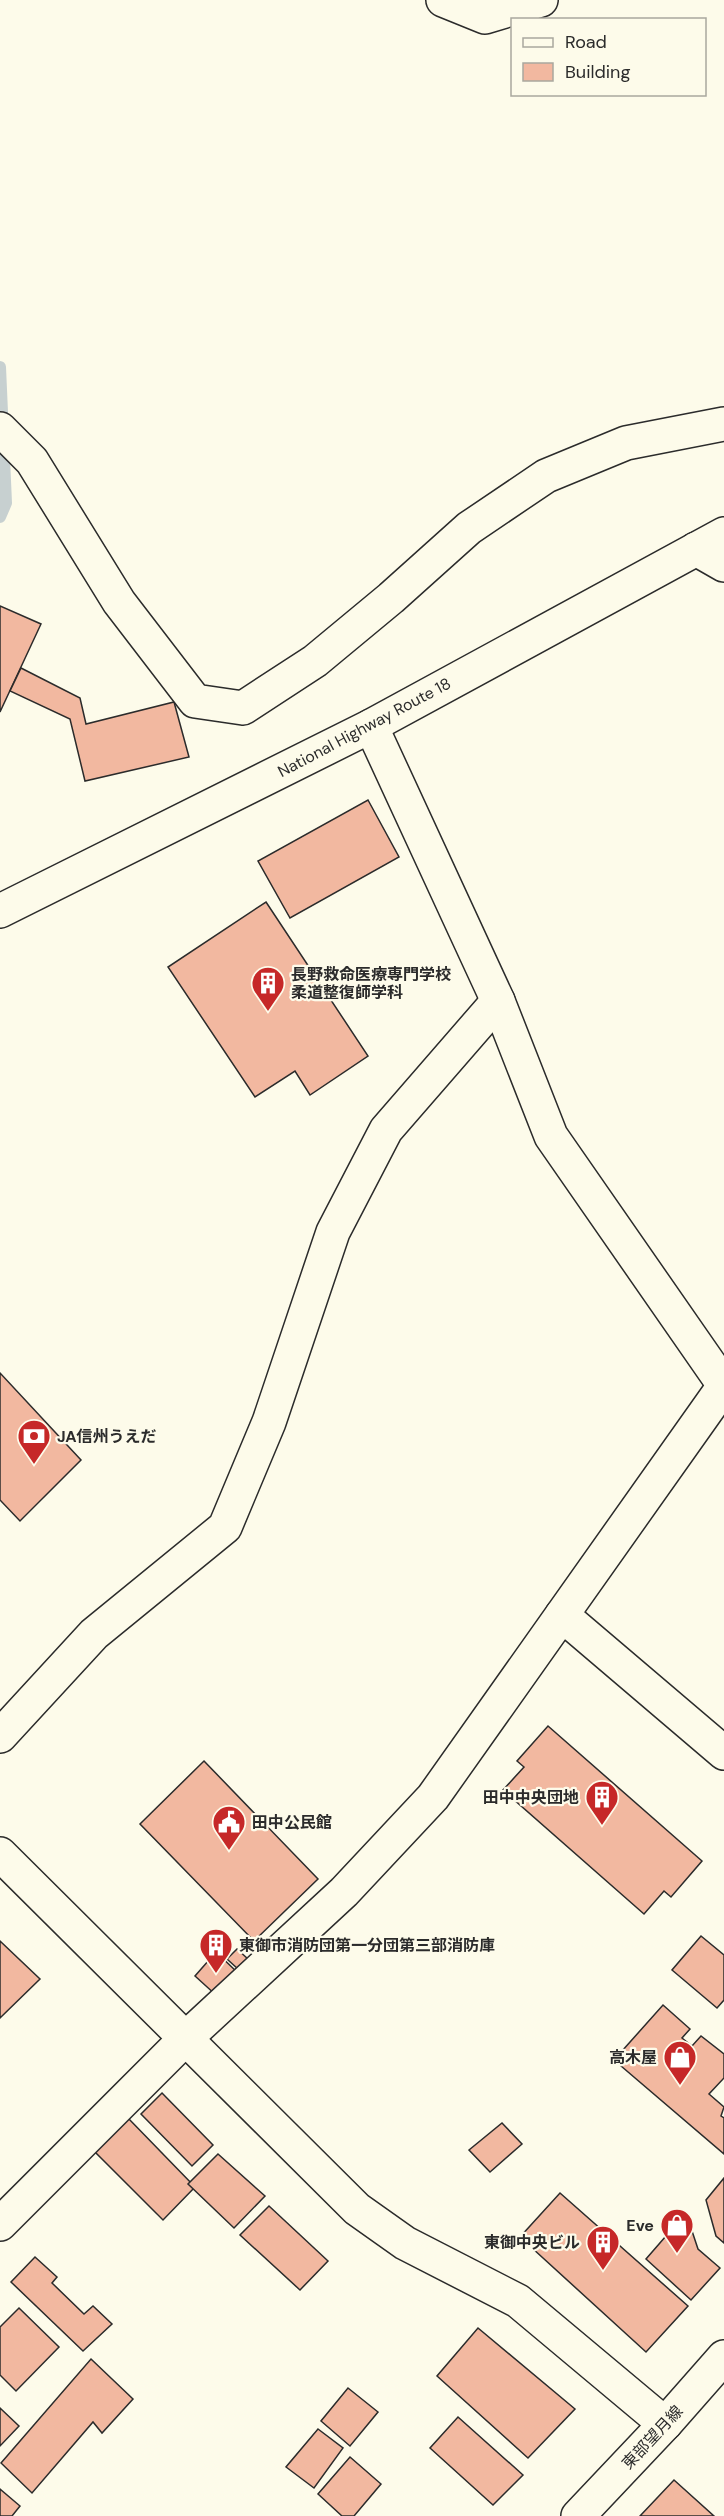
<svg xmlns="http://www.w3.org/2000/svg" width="724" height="2516" viewBox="0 0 724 2516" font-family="'DM Sans','Noto Sans JP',sans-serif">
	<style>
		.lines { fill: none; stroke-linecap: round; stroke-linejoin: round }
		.stream { stroke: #c7d0d0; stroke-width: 12 }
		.building { fill: #f2b8a0; stroke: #2b2b2b; stroke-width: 1.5 }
		.minor-casing { stroke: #2b2b2b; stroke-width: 36 }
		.major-casing { stroke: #2b2b2b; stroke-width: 36 }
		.highway-casing { stroke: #2b2b2b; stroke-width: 36 }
		.minor { stroke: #fdfbea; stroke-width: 33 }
		.major { stroke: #fdfbea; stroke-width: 33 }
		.highway { stroke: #fdfbea; stroke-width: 33 }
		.labels { text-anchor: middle; stroke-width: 4.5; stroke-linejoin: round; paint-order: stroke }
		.street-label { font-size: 16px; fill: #2b2b2b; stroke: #fdfbea }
		.poi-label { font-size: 16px; font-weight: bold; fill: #2b2b2b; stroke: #fdfbea; text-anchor: start }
	</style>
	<rect width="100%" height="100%" fill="#fdfbea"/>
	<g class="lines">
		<path class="stream" d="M0 367 6 503 0 517"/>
	</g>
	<g class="building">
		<path d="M0 606 41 624 0 712Z"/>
		<path d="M21 668 80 698 86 724 174 702 189 757 85 781 70 719 10 691Z"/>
		<path d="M368 800 399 857 290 918 258 861Z"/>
		<path d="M266 902 368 1056 310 1095 295 1071 255 1097 168 967Z"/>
		<path d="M0 1373 81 1460 20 1521 0 1500Z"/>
		<path d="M548 1726 702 1861 671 1897 664 1891 644 1914 503 1790 524 1767 517 1761Z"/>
		<path d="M204 1761 318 1879 254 1941 140 1824Z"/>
		<path d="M701 1936 724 1955V2000L717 2008 672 1970Z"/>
		<path d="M0 1941 40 1979 0 2018Z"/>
		<path d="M237 1949 248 1959 238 1969 227 1959Z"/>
		<path d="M216 1952 237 1972 217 1996 195 1976Z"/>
		<path d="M663 2005 690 2029 682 2038 692 2046 701 2036 724 2054V2078L709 2094 724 2107 721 2116 724 2118V2154L614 2060Z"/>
		<path d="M162 2093 213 2145 192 2166 141 2114Z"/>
		<path d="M128 2118 195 2187 163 2220 94 2151Z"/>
		<path d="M502 2123 522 2144 490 2172 469 2150Z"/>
		<path d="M218 2154 265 2196 234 2228 188 2184Z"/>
		<path d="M724 2178V2243L716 2236 706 2200Z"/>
		<path d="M560 2193 688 2306 646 2352 520 2237Z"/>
		<path d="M269 2206 328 2261 300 2290 240 2235Z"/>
		<path d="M686 2213 698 2249 720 2268 691 2300 646 2259Z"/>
		<path d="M35 2257 57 2277 52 2283 84 2314 93 2306 112 2324 83 2351 11 2282Z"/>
		<path d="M19 2308 59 2347 16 2391 0 2375V2327Z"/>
		<path d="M478 2328 575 2409 528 2458 437 2376Z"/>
		<path d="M91 2359 133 2399 102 2433 93 2422 32 2493 1 2463Z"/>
		<path d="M348 2388 378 2412 350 2446 321 2421Z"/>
		<path d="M0 2408 19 2426 0 2446Z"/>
		<path d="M458 2417 523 2475 493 2505 430 2448Z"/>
		<path d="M318 2429 343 2448 314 2488 286 2467Z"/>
		<path d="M350 2457 381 2484 354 2516H342L318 2494Z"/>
		<path d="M674 2480 714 2516H640Z"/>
		<path d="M0 2489 20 2506 12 2516H0Z"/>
	</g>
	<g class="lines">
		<defs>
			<g id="minor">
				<path d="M443 0 485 17 541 0"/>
				<path d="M0 429 32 461 119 602 195 701 243 708 315 661 391 598 469 528 546 476 626 443 724 424"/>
				<path d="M696 549 724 565"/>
				<path d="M371 726 498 1001 551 1136 724 1385"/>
				<path d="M562 1615 724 1753"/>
				<path d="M0 1736 94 1634 225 1527 269 1422 333 1232 386 1130 498 1001"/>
				<path d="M0 1854 357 2209 405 2243 518 2301 665 2424"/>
				<path d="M0 2224 186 2038 344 1892 433 1797 724 1386"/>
			</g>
			<path id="major" d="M578 2516 665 2424 724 2357"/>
			<path id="highway" d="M0 911 371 726 724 534"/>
		</defs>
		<use href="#minor" class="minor-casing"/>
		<use href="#major" class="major-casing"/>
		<use href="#highway" class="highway-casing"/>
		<use href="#minor" class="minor"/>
		<use href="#major" class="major"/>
		<use href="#highway" class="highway"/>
	</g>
	<defs>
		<symbol id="building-pin" viewBox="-11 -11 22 30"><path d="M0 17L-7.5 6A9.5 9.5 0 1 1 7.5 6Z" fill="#c62828" stroke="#fdfbea"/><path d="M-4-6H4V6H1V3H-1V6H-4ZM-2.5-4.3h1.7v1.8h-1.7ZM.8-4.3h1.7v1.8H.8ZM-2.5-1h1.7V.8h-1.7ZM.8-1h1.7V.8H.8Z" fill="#fff"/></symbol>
		<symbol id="bank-pin" viewBox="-11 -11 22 30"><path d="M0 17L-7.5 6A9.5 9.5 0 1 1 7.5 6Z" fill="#c62828" stroke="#fdfbea"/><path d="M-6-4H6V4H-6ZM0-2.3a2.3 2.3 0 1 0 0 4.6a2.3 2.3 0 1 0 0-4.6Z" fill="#fff"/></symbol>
		<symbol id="civic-pin" viewBox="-11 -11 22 30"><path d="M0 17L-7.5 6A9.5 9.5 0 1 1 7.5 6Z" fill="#c62828" stroke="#fdfbea"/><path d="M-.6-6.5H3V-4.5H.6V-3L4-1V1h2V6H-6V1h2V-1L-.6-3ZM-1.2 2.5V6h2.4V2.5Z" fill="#fff"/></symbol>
		<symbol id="shop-pin" viewBox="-11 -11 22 30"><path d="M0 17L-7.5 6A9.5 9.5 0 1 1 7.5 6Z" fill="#c62828" stroke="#fdfbea"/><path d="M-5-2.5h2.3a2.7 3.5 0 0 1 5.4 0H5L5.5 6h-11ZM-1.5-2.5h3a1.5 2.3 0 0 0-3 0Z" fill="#fff"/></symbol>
	</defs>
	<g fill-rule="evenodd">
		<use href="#building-pin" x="249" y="964" width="38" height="52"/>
		<use href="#bank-pin" x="15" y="1417" width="38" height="52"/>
		<use href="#building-pin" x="583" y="1778" width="38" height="52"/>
		<use href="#civic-pin" x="210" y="1803" width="38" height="52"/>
		<use href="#building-pin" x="197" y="1926" width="38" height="52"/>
		<use href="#shop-pin" x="661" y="2038" width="38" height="52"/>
		<use href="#shop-pin" x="658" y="2206" width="38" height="52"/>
		<use href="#building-pin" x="584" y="2223" width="38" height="52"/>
	</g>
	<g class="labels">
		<g class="street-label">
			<text transform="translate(364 727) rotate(-28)" y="6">National Highway Route 18</text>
			<text transform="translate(652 2437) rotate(-47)" y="6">東部望月線</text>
		</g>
		<g class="poi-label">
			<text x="291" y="980">長野救命医療専門学校<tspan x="291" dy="18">柔道整復師学科</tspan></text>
			<text x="57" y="1442">JA信州うえだ</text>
			<text x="579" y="1803" text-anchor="end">田中中央団地</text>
			<text x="252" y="1828">田中公民館</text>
			<text x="239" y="1951">東御市消防団第一分団第三部消防庫</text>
			<text x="657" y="2063" text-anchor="end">高木屋</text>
			<text x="654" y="2231" text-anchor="end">Eve</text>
			<text x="580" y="2248" text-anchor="end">東御中央ビル</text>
		</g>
	</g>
	<rect x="511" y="18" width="195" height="78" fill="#fdfbea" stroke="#a9a89e" stroke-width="1.5"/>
	<rect x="523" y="38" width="30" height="9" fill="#fdfbea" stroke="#a9a89e" stroke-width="1.5"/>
	<text x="565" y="48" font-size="18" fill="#2b2b2b">Road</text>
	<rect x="523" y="63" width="30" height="18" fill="#f2b8a0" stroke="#a9a89e" stroke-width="1.5"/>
	<text x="565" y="78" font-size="18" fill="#2b2b2b">Building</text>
</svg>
